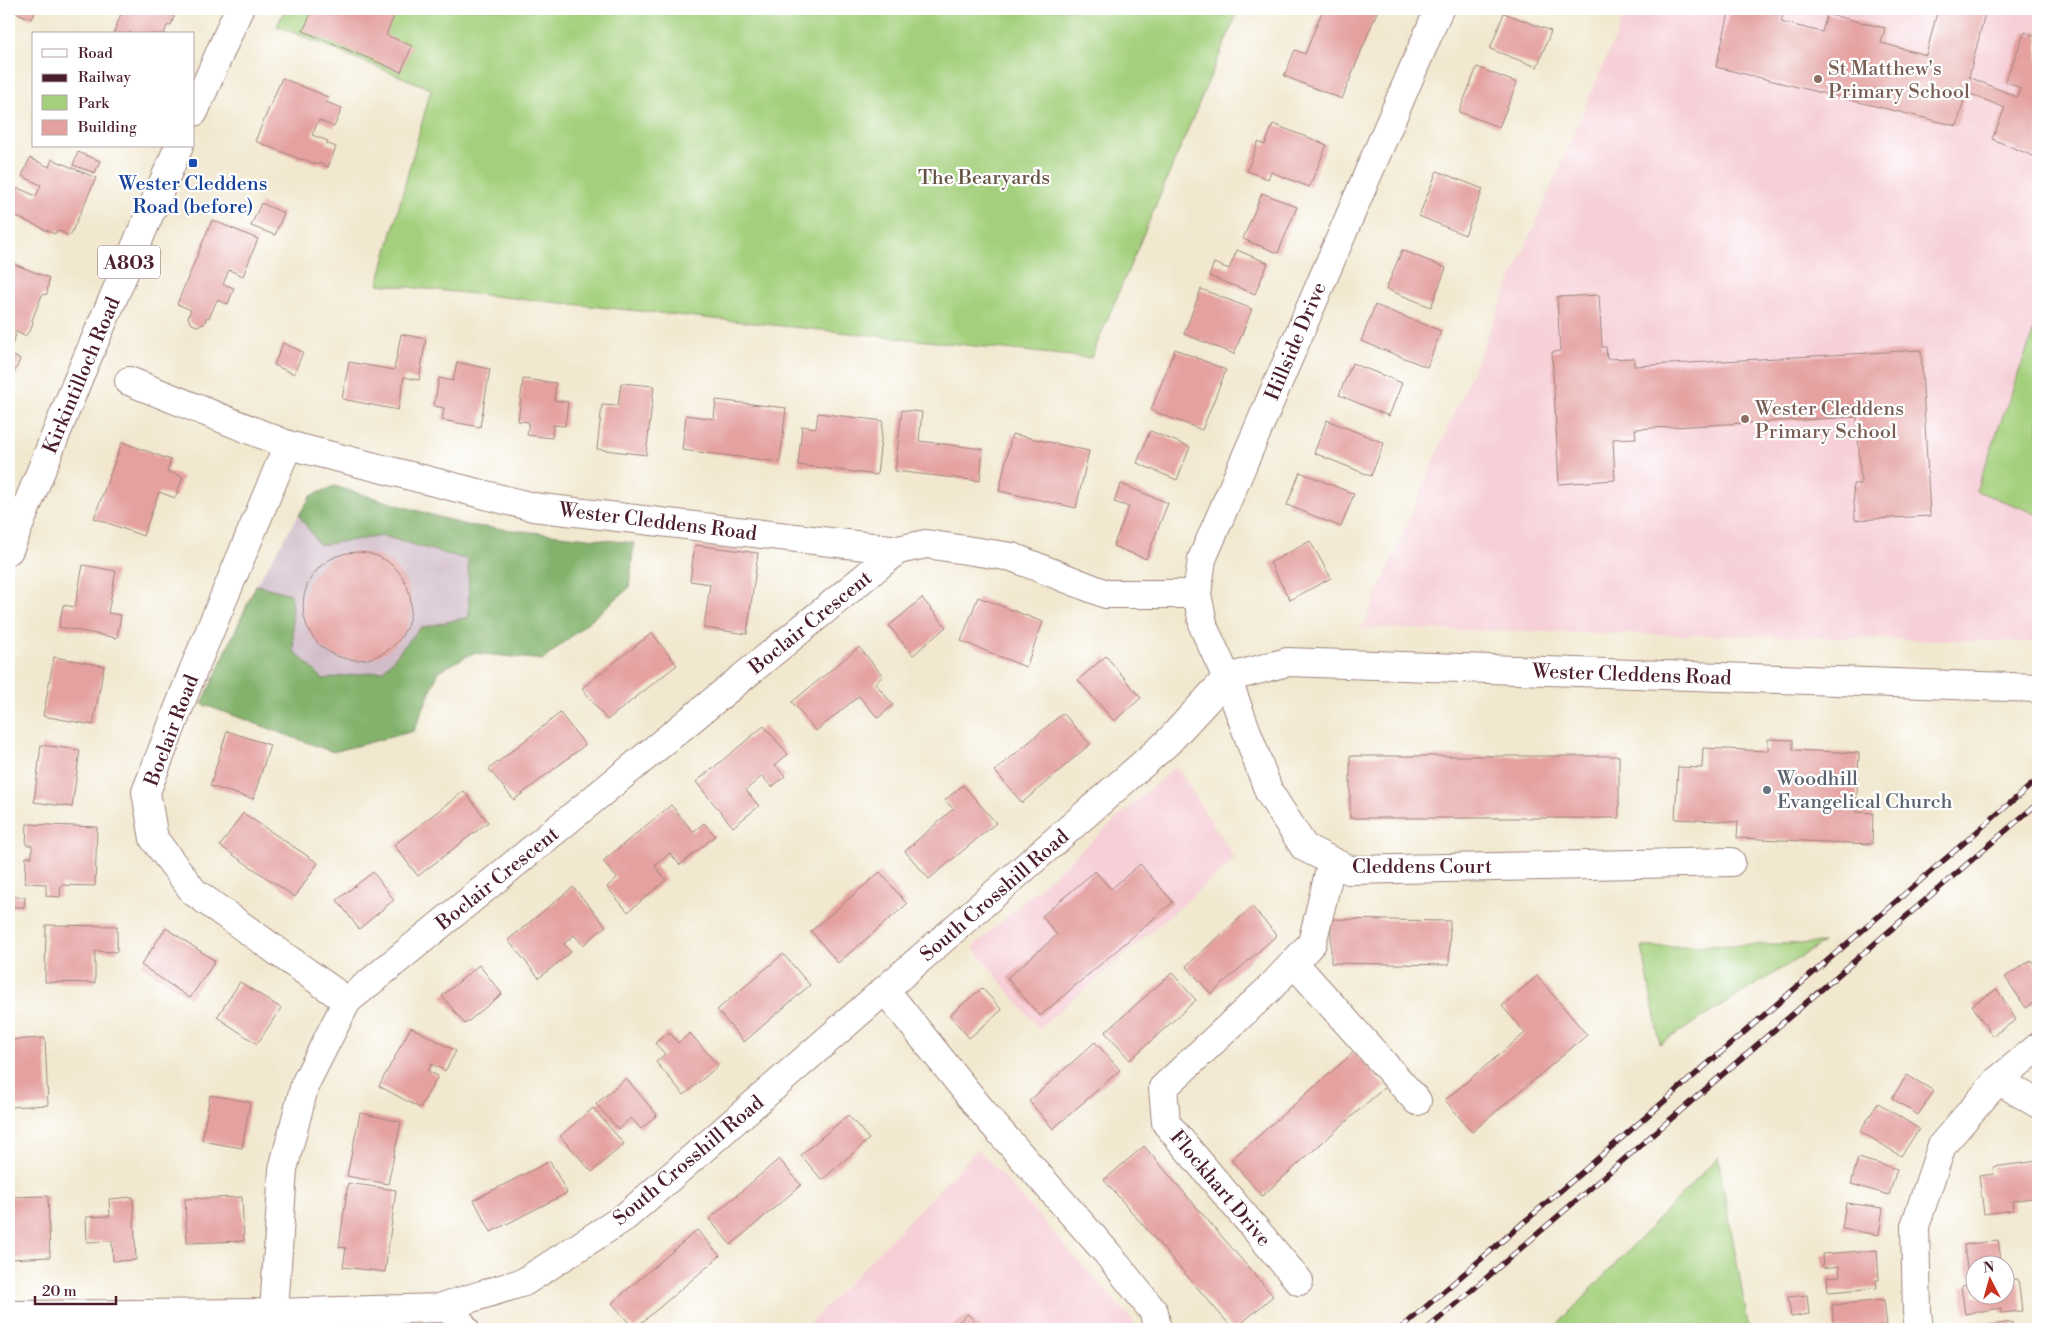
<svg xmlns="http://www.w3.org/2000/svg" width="2047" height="1338" viewBox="0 0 2047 1338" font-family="'Libre Bodoni',serif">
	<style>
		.built { fill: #f6cfd7 }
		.industrial { fill: #d1bdc9 }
		.green { fill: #a4d07d; stroke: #777854 }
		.forest { fill: #83b26c; stroke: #66684c }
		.building { fill: #e4a1a0 }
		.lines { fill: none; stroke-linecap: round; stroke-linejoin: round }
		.minor-casing { stroke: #9e847d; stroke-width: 30 }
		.tertiary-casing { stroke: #9e847d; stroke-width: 30 }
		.primary-casing { stroke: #9e847d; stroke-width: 30 }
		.minor { stroke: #fff; stroke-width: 28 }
		.tertiary { stroke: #fff; stroke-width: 28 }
		.primary { stroke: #fff; stroke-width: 28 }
		.rail-casing { stroke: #4a1f2b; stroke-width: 5.5 }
		.rail { stroke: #fff; stroke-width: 4; stroke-dasharray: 11; stroke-linecap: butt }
		.education-dot { fill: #8d6e63; stroke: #fff; stroke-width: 2 }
		.transit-dot { fill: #1a4fb4; stroke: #fff; stroke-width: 2 }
		.worship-dot { fill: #6b7280; stroke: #fff; stroke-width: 2 }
		.labels { text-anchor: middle; stroke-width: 4.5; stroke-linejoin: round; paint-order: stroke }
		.shield { fill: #fff; stroke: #80626b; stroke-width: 1 }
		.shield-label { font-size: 19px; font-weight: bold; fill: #4a1f2b }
		.education-label { font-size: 20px; fill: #785e54; stroke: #fff; text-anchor: start }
		.park-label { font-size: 20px; fill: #655444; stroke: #fff }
		.transit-label { font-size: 20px; fill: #164399; stroke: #fff }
		.street-label { font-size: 20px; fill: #4a1f2b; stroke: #fff }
		.worship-label { font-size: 20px; fill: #5b616d; stroke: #fff; text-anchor: start }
	</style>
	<rect width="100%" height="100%" fill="#fff"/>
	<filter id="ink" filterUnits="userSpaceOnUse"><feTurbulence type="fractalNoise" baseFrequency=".02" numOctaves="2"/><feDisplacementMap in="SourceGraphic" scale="10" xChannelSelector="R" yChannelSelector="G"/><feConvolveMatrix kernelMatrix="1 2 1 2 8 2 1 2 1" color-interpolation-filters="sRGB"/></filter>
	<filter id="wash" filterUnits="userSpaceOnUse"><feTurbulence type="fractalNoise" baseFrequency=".0096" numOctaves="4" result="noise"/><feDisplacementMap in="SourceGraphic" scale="20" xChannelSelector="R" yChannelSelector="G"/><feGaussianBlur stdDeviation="1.12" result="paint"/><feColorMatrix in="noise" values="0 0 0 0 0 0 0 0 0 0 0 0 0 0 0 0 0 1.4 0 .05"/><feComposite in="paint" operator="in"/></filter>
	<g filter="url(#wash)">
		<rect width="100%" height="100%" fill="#f1e8cf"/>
		<g class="built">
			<path d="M1627 9H2038V642L1357 628 1364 625Z"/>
			<path d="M1176 766 1235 859 1039 1029 973 947Z"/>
			<path d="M978 1149 1140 1329H804Z"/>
		</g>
		<path class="industrial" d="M299 515 319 545 383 536 468 560 469 617 420 628 384 671 323 679 294 651 291 594 256 585Z"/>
		<g class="green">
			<path d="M285 9H1239L1091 358 378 284 431 89 277 26Z"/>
			<path d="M2038 319V514L1976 491Z"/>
			<path d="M1823 943 1660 1044 1642 947Z"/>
			<path d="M1718 1157 1749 1329H1553Z"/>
		</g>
		<path class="forest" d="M334 486 466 525 634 543 629 588 543 660 473 653 439 671 414 731 333 752 202 704 256 585 291 594 294 651 323 679 383 671 420 628 469 617 468 560 383 536 319 545 299 515 311 496Z"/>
		<g id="blocks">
			<g class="building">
				<path d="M19 9H37L32 19 17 13Z"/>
				<path d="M123 9H174L172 13 174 17 171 25 167 26 164 34H135L130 32 129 34H113Z"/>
				<path d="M313 9H397L386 35 412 46 401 72 303 31Z"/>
				<path d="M1323 9H1378L1342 99 1284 76 1295 50 1305 54Z"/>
				<path d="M1730 9H1785L1781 22 1822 32 1827 14 1885 28 1881 43 1926 55 1938 9H1986L1969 77 2017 97 2020 88 2005 81 2025 32 2034 36 2038 27V158L1992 139 2005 108 1966 92 1957 126 1716 67Z"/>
				<path d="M1504 13 1551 31 1537 67 1490 49Z"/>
				<path d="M1477 67 1517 83 1499 127 1459 112Z"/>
				<path d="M282 78 328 97 326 102 342 108 334 127 319 120 312 135 328 141 326 143 336 147 328 167 319 163 318 165 303 159 302 160 255 141Z"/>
				<path d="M1273 124 1327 145 1309 187 1271 172 1268 179 1247 171 1258 142 1265 145Z"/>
				<path d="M78 152 100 161 95 173 73 165Z"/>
				<path d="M30 158 49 167 52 159 96 178 70 236 57 230 55 234 9 213V208L18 188 36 196 41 185 22 176Z"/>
				<path d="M1437 171 1483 189 1465 235 1419 216Z"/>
				<path d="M1262 193 1297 207 1278 253 1243 239Z"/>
				<path d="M261 203 284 213 275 235 251 226Z"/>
				<path d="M212 220 258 239 243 276 229 270 223 284 234 288 228 304 217 300 209 318 207 317 204 324 197 326 190 323 188 317 191 310 177 304Z"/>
				<path d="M1237 250 1268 263 1255 294 1209 276 1214 263 1229 269Z"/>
				<path d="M1402 250 1446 268 1431 307 1386 289Z"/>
				<path d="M9 262 49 278 47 294 42 295 32 320 33 323 31 329 25 336 9 329Z"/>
				<path d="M1201 289 1252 309 1234 354 1184 334Z"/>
				<path d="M1599 295 1602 347H1606L1607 359 1634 358V366L1921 350 1930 516 1855 520 1853 484H1861L1857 417 1635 429 1636 438 1613 439 1615 480 1559 484 1552 352 1560 351 1557 297Z"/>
				<path d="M1375 305 1441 331 1427 367 1361 341Z"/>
				<path d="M9 332 16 335 9 352Z"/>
				<path d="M401 334 426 339 419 380 404 377 398 410 342 399 349 362 394 370Z"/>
				<path d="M283 343 303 352 294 374 274 365Z"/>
				<path d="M1175 349 1226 370 1202 430 1151 410Z"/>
				<path d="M9 354 20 359 9 386Z"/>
				<path d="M457 362 490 369 480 427 442 420 444 408 434 406 439 378 453 381Z"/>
				<path d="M1352 363 1402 383 1389 416 1339 395Z"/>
				<path d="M523 379 556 383 554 400 568 402 565 426 553 425 552 438 527 435 529 422 518 421Z"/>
				<path d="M621 383 654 386 646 455 597 449 602 405 618 406Z"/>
				<path d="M716 400 786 408 780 462 682 450 686 415 714 419Z"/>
				<path d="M902 410 922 412 919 441 983 449 980 481 895 471Z"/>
				<path d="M818 413 883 421 877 475 798 465 802 426 816 428Z"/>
				<path d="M1327 420 1384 443 1371 476 1314 453Z"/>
				<path d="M1150 431 1190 447 1177 480 1137 463Z"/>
				<path d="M1012 434 1089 451 1076 508 999 491Z"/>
				<path d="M122 442 171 460 167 471 183 477 175 498 159 492 143 536 94 518Z"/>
				<path d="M1300 472 1354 494 1341 527 1287 505Z"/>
				<path d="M1121 484 1168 503 1146 559 1113 546 1129 507 1114 502Z"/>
				<path d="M1310 541 1331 578 1290 600 1270 563Z"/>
				<path d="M695 545 758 553 747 634 704 628 710 584 690 581Z"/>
				<circle cx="357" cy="606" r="54"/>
				<path d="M83 565 116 571 108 613 121 615 117 638 59 627 63 605 75 607Z"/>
				<path d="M978 597 1043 622 1026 667 961 641Z"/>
				<path d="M922 598 946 627 913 655 889 626Z"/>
				<path d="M652 633 677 665 607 720 582 688Z"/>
				<path d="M859 647 883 676 875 683 893 705 878 718 859 696 816 731 792 702Z"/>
				<path d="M1106 656 1141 698 1114 721 1078 680Z"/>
				<path d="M54 657 104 666 93 725 43 716Z"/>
				<path d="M560 713 585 745 514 800 489 769Z"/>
				<path d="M1063 713 1090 744 1022 803 995 771Z"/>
				<path d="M764 726 788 754 775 765 785 776 772 787 762 776 746 790 759 806 733 827 696 782Z"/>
				<path d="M227 731 270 745 253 799 210 786Z"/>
				<path d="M1768 739 1793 740V750L1859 753 1856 812 1873 813 1872 844 1737 838 1738 822 1675 819 1678 767 1702 768 1703 748 1768 751Z"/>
				<path d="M41 745 80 750 72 807 34 802Z"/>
				<rect x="1350" y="756" width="269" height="62"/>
				<path d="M963 785 996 823 929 879 905 851 953 809 945 800Z"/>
				<path d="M464 791 488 822 418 876 394 845Z"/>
				<path d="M671 805 693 832 704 823 715 836 680 865 670 853 655 866 666 880 628 912 607 887 617 878 603 861Z"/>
				<path d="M243 813 318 863 295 897 220 846Z"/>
				<path d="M27 824 97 827 95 886 61 885 60 897 46 896V884L25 883 26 857H32V845H26Z"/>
				<path d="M1140 864 1173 902 1040 1016 1007 978 1057 935 1042 916 1095 871 1111 889Z"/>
				<path d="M373 872 394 900 359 929 337 900Z"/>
				<path d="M880 872 907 904 838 963 811 931Z"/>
				<path d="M573 887 606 926 583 945 574 935 564 944 571 952 539 978 508 940Z"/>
				<path d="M12 897H25L24 907H11Z"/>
				<path d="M1252 907 1277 935 1211 994 1186 966Z"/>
				<path d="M1331 919 1450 921 1449 965 1331 963Z"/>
				<path d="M46 925 117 926V952L95 951V983L45 982Z"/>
				<path d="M166 928 215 961 190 998 141 965Z"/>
				<path d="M783 954 810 985 744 1042 717 1010Z"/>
				<path d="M2031 960 2038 971V1000L2026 1008 2005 977Z"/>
				<path d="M479 965 502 994 465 1024 442 996Z"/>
				<path d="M1172 973 1196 1000 1130 1060 1105 1032Z"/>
				<path d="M1537 976 1587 1035 1472 1132 1445 1100 1525 1033 1502 1006Z"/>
				<path d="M240 982 281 1008 257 1044 217 1017Z"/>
				<path d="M982 988 1002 1010 969 1038 950 1015Z"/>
				<path d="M1997 989 2016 1020 1992 1036 1972 1005Z"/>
				<path d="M411 1027 456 1051 445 1071 432 1064 428 1071 438 1076 420 1108 379 1086Z"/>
				<path d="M669 1032 678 1043 690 1033 718 1066 684 1095 656 1062 665 1054 655 1043Z"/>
				<path d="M45 1038 48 1105 9 1107V1040Z"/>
				<path d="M1095 1042 1120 1070 1053 1129 1029 1101Z"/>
				<path d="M1354 1052 1385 1087 1262 1196 1231 1160Z"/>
				<path d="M1907 1075 1934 1091 1918 1115 1892 1098Z"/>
				<path d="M626 1078 657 1115 641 1129 631 1118 618 1129 596 1104Z"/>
				<path d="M210 1095 250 1102 242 1148 202 1141Z"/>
				<path d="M1878 1103 1919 1129 1901 1156 1860 1131Z"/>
				<path d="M593 1108 624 1144 592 1172 560 1136Z"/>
				<path d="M360 1113 401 1122 388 1184 347 1176Z"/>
				<path d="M848 1115 869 1139 822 1180 801 1155Z"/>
				<path d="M1144 1146 1273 1296 1235 1329H1233L1104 1180Z"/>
				<path d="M1858 1158 1897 1169 1889 1195 1851 1184Z"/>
				<path d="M779 1159 801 1185 731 1245 709 1219Z"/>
				<path d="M550 1161 567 1193 491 1232 474 1200Z"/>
				<path d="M2038 1161V1197L2012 1201 2013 1210 1984 1214 1979 1176 1994 1174 1993 1167Z"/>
				<path d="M348 1183 396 1190 385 1272 343 1267 346 1248 339 1247Z"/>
				<path d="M48 1196 50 1257 9 1259V1197Z"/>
				<path d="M133 1197 136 1260 113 1261 112 1241 87 1242 86 1217 110 1216 109 1199Z"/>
				<path d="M242 1197 244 1241 187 1243 185 1199Z"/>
				<path d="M1846 1203 1883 1208 1879 1235 1842 1229Z"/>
				<path d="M697 1230 720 1256 634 1329 612 1303Z"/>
				<path d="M1998 1240 2002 1266H1974V1275L1968 1276 1964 1245Z"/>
				<path d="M1877 1250 1879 1280H1876L1877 1288 1828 1292 1827 1277 1840 1276 1839 1266 1823 1268 1822 1254Z"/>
				<path d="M2018 1279 2022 1311 2002 1313 2001 1308 1965 1314 1961 1286 1974 1284V1296H2004V1280Z"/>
				<path d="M1807 1295 1809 1314 1791 1317 1788 1297Z"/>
				<path d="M1884 1300 1887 1326 1834 1329 1832 1305Z"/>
				<path d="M968 1314 981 1329H949Z"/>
				<path d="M2012 1322 2013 1329H1966V1328Z"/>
			</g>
		</g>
	</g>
	<g filter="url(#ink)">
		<use href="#blocks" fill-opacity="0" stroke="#9e847d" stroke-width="1"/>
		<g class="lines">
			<defs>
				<g id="minor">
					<path d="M1439 9 1202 559 1197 594 1204 628 1227 678 1269 792 1304 847 1349 870 1731 862"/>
					<path d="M129 381 288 445 533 507 898 550 926 544 1012 557 1106 594H1197"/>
					<path d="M288 445 193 671 146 792 154 839 194 892 347 1001"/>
					<path d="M1294 963 1417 1101"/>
					<path d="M885 990 986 1116 1107 1253 1154 1312 1157 1329"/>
					<path d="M1998 1080 2038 1104"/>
					<path d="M1299 1281 1166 1123 1163 1088 1269 989 1312 943 1332 861"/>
					<path d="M448 1306 465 1329"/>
					<path d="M274 1313 283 1169 305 1084 347 1001 898 550"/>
					<path d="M1919 1329 1917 1312 1915 1226 1942 1145 1998 1080 2038 1047"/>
				</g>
				<path id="tertiary" d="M9 1315 274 1313 439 1308 524 1282 625 1217 1167 743 1227 678 1287 662 2038 688"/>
				<g id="primary">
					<path d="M194 112 239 9"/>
					<path d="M9 550 79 377 179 146"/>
				</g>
			</defs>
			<use href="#minor" class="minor-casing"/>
			<use href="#tertiary" class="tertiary-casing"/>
			<use href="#primary" class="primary-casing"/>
			<use href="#minor" class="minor"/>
			<use href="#tertiary" class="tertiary"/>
			<use href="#primary" class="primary"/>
			<defs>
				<g id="rail">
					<path d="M1400 1329 2038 779"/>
					<path d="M1427 1329 2038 803"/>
				</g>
			</defs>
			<use href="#rail" class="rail-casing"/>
			<use href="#rail" class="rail"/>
		</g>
	</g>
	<g class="education-dot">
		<circle cx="1818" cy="79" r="5"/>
		<circle cx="1745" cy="419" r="5"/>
	</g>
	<rect class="transit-dot" x="188" y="158" width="10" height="10" rx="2.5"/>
	<circle class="worship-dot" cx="1767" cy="790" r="5"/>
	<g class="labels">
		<rect class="shield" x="98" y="245.5" width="62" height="33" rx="4"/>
		<g class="shield-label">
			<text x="129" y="269">A803</text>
		</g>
		<g class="education-label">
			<text x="1828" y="75">St Matthew's<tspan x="1828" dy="23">Primary School</tspan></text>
			<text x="1755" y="415">Wester Cleddens<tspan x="1755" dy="23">Primary School</tspan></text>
		</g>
		<g class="park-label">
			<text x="984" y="184">The Bearyards</text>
		</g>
		<g class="transit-label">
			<text x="193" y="190">Wester Cleddens<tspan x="193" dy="23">Road (before)</tspan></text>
		</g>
		<g class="street-label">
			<text transform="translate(1295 341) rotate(-67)" y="7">Hillside Drive</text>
			<text transform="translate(81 375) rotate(-67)" y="7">Kirkintilloch Road</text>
			<text transform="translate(658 521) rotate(7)" y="7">Wester Cleddens Road</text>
			<text transform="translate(810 622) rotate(-39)" y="7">Boclair Crescent</text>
			<text transform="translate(1632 674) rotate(2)" y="7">Wester Cleddens Road</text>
			<text transform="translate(171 730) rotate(-69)" y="7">Boclair Road</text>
			<text x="1422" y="873">Cleddens Court</text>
			<text transform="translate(497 878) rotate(-39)" y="7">Boclair Crescent</text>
			<text transform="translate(994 895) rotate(-41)" y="7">South Crosshill Road</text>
			<text transform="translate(688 1160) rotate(-40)" y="7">South Crosshill Road</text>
			<text transform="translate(1221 1188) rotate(50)" y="7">Flockhart Drive</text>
		</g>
		<g class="worship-label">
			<text x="1777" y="785">Woodhill<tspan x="1777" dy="23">Evangelical Church</tspan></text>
		</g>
	</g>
	<rect width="2047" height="1338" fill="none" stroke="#fff" stroke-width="30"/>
	<rect x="32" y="32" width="162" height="115" fill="#ffffff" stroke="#b7a5aa"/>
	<rect x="42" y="49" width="25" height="8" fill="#ffffff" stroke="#b7a5aa"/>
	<text x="78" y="58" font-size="15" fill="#4a1f2b">Road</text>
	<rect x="42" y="74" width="25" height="8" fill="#4a1f2b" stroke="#b7a5aa"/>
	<text x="78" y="82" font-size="15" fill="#4a1f2b">Railway</text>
	<rect x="42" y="95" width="25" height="15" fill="#a4d07d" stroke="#b7a5aa"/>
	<text x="78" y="108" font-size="15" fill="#4a1f2b">Park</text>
	<rect x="42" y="120" width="25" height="15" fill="#e4a1a0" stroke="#b7a5aa"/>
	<text x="78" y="132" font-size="15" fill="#4a1f2b">Building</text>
	<g transform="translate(1990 1280) rotate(354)"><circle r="24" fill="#ffffff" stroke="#b7a5aa"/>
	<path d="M0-4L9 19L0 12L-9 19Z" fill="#c8321e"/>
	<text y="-8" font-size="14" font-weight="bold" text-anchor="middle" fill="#4a1f2b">N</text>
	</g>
	<path d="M35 1296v8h81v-8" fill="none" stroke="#4a1f2b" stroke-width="2.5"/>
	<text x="42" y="1296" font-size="15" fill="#4a1f2b" stroke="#ffffff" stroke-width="4" paint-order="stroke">20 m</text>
</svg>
